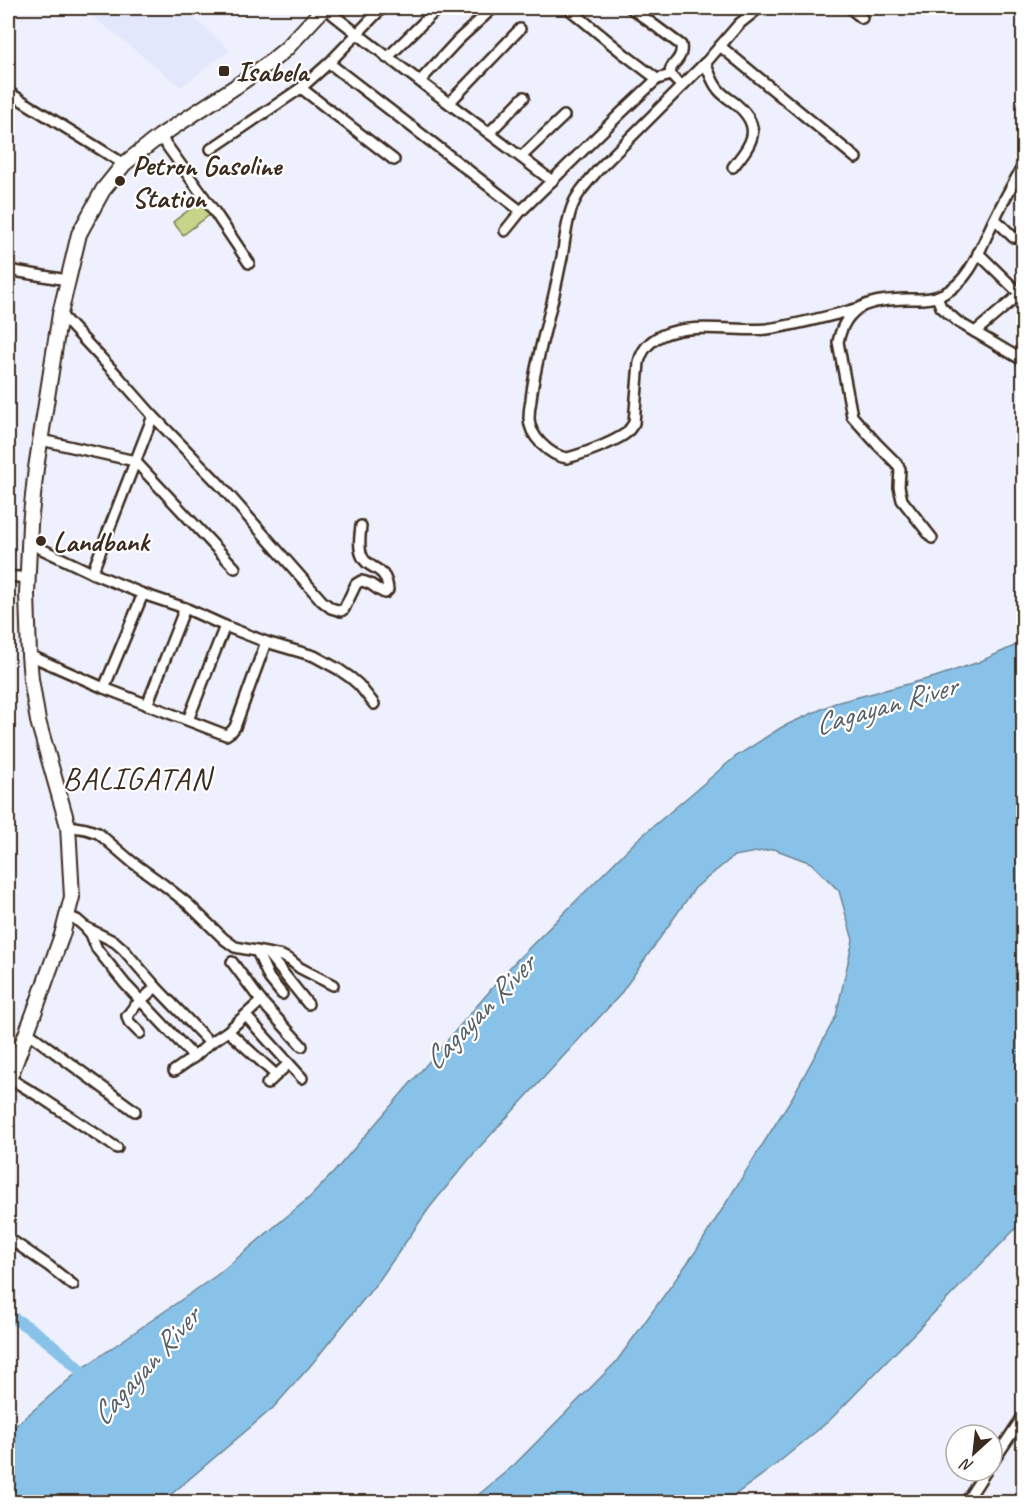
<svg xmlns="http://www.w3.org/2000/svg" width="1031" height="1510" viewBox="0 0 1031 1510" font-family="Caveat,sans-serif">
	<style>
		.built { fill: #e2e7fc }
		.pitch { fill: #c6d589; stroke: #808054; stroke-width: 1.5 }
		.water { fill: #89c2e8; stroke: #6a8597; stroke-width: 1.5 }
		.lines { fill: none; stroke-linecap: round; stroke-linejoin: round }
		.river { stroke: #89c2e8; stroke-width: 12 }
		.minor-casing { stroke: #3b2a1e; stroke-width: 14 }
		.highway-casing { stroke: #3b2a1e; stroke-width: 18 }
		.minor { stroke: #fff; stroke-width: 9 }
		.highway { stroke: #fff; stroke-width: 14 }
		.poi-dot { fill: #3b2a1e; stroke: #fff; stroke-width: 2 }
		.labels { text-anchor: middle; stroke-width: 4.5; stroke-linejoin: round; paint-order: stroke }
		.poi-label { font-size: 28px; font-weight: bold; fill: #3b2a1e; stroke: #fff; text-anchor: start }
		.water-label { font-size: 30px; font-style: italic; fill: #565f65; stroke: #fff }
		.quarter-label { font-size: 32px; letter-spacing: 1.5px; fill: #3b2a1e; stroke: #fff }
	</style>
	<rect width="100%" height="100%" fill="#eef1fd"/>
	<filter id="ink" filterUnits="userSpaceOnUse"><feTurbulence type="fractalNoise" baseFrequency=".0167" numOctaves="2"/><feDisplacementMap in="SourceGraphic" scale="12" xChannelSelector="R" yChannelSelector="G"/><feConvolveMatrix kernelMatrix="1 2 1 2 8 2 1 2 1" color-interpolation-filters="sRGB"/></filter>
	<g filter="url(#ink)">
		<path class="built" d="M82 8H183L230 50 181 87Z"/>
		<path class="pitch" d="M202 200 212 213 183 235 173 222Z"/>
		<path class="water" d="M1023 642V1221L830 1420 773 1467 725 1502H470L514 1465 616 1362 696 1251 793 1096 836 1016 853 940 839 891 811 863 774 849 734 856 695 888 619 996 475 1152 430 1207 380 1279 311 1365 273 1408 162 1502H8V1432L80 1370 217 1275 310 1197 334 1172 513 964 637 840 735 757 782 727 835 703 935 677 979 662Z"/>
		<g class="lines">
			<path class="river" d="M8 1317 13 1318C46 1337 65 1355 91 1381"/>
			<defs>
				<g id="minor">
					<path d="M325 8C399 68 477 123 552 181"/>
					<path d="M568 8 624 54 657 79"/>
					<path d="M631 8 681 45C684 61 667 65 671 74 672 78 679 83 682 86"/>
					<path d="M850 8 862 18"/>
					<path d="M720 46 856 158"/>
					<path d="M387 58 438 8"/>
					<path d="M329 63 521 211"/>
					<path d="M705 63 598 170C588 182 577 193 572 207 566 223 565 240 562 257 558 275 555 293 550 310 543 340 534 369 531 400 530 405 529 412 529 418 529 436 550 456 567 458 583 454 612 443 625 434 629 431 631 427 634 423L639 362C651 313 730 333 767 329 797 325 826 317 856 309"/>
					<path d="M420 81 458 40 493 8"/>
					<path d="M301 88 394 160"/>
					<path d="M8 92 124 164"/>
					<path d="M449 103 520 29"/>
					<path d="M489 133 524 97"/>
					<path d="M160 136 214 211 249 263"/>
					<path d="M211 149 301 88 329 63 382 8"/>
					<path d="M521 157 564 116"/>
					<path d="M733 167C752 143 764 128 736 104 730 99 722 95 718 89 712 82 709 71 705 63L703 66 739 24 759 8"/>
					<path d="M995 219 1013 237H1018L1024 233"/>
					<path d="M505 231 521 211 622 112 657 79 671 75"/>
					<path d="M978 253 1024 298"/>
					<path d="M8 270 67 280"/>
					<path d="M937 297 941 307 958 322 1024 361"/>
					<path d="M60 314 117 375 153 416 221 486 322 601 331 608 341 611 344 609 356 584 361 581C372 582 376 590 385 593L388 590C386 564 368 571 362 556 358 547 360 535 361 526"/>
					<path d="M975 332 1020 294"/>
					<path d="M41 440 135 461 235 568"/>
					<path d="M932 538 902 500 899 487 900 469 896 463 877 444 852 416 838 342C846 303 872 300 907 299 919 299 932 300 943 294 971 281 981 246 994 220 1003 201 1014 182 1024 164"/>
					<path d="M29 543 92 573 143 594 185 608 225 626 266 642 314 656 338 669 351 678 359 685 374 704"/>
					<path d="M92 573 153 416"/>
					<path d="M8 576 28 578"/>
					<path d="M29 655 104 688 226 735 232 731 235 727 266 642"/>
					<path d="M104 688 143 594"/>
					<path d="M147 705 185 608"/>
					<path d="M188 720 225 626"/>
					<path d="M68 826 86 829 98 833 132 862 164 885 188 904 224 939 235 947 282 956 290 960 300 968 333 985"/>
					<path d="M68 916 77 920 85 927 91 934 97 949 125 984 194 1057"/>
					<path d="M87 928 115 942 123 949 156 987 210 1043"/>
					<path d="M257 951 269 978 282 994"/>
					<path d="M268 954 308 1004"/>
					<path d="M232 962 261 1001 302 1046"/>
					<path d="M246 1016 302 1078"/>
					<path d="M228 1031 276 1075"/>
					<path d="M27 1032 135 1111"/>
					<path d="M140 1033 129 1022 127 1016 134 1007 156 987"/>
					<path d="M174 1071 194 1057 210 1043 228 1031 261 1001"/>
					<path d="M9 1078 42 1098 117 1148"/>
					<path d="M267 1084 288 1064"/>
					<path d="M8 1238 49 1266 73 1285"/>
					<path d="M992 1463 1024 1415"/>
					<path d="M966 1502 986 1471"/>
				</g>
				<path id="highway" d="M8 1082 34 1013 62 935 72 897 68 826 38 721 31 679 29 655 27 594 30 524 36 468 60 314 79 234 103 190 124 164 160 136 235 87 269 63 286 49 324 8"/>
			</defs>
			<use href="#minor" class="minor-casing"/>
			<use href="#highway" class="highway-casing"/>
			<use href="#minor" class="minor"/>
			<use href="#highway" class="highway"/>
		</g>
	</g>
	<g class="poi-dot">
		<rect x="218" y="65" width="12" height="12" rx="3"/>
		<circle cx="120" cy="181" r="6"/>
		<circle cx="41" cy="541" r="6"/>
	</g>
	<g class="labels">
		<g class="poi-label">
			<text x="236" y="81">Isabela</text>
			<text x="132" y="175">Petron Gasoline<tspan x="132" dy="32">Station</tspan></text>
			<text x="53" y="551">Landbank</text>
		</g>
		<g class="water-label">
			<text transform="translate(885 705) rotate(-16)" y="10">Cagayan River</text>
			<text transform="translate(479 1012) rotate(-46)" y="10">Cagayan River</text>
			<text transform="translate(145 1366) rotate(-48)" y="10">Cagayan River</text>
		</g>
		<g class="quarter-label">
			<text x="137" y="789">BALIGATAN</text>
		</g>
	</g>
	<rect width="1031" height="1510" fill="none" stroke="#fff" stroke-width="30"/>
	<rect x="15" y="15" width="1001" height="1480" fill="none" stroke="#3b2a1e" stroke-width="2" filter="url(#ink)"/>
	<g transform="translate(974 1453) rotate(207)"><circle r="28" fill="#ffffff" stroke="#b1aaa5" stroke-width="1.5"/>
	<path d="M0-4.5L10 22L0 15L-10 22Z" fill="#3b2a1e"/>
	<text y="-9" font-size="16" font-weight="bold" text-anchor="middle" fill="#3b2a1e">N</text>
	</g>
</svg>
